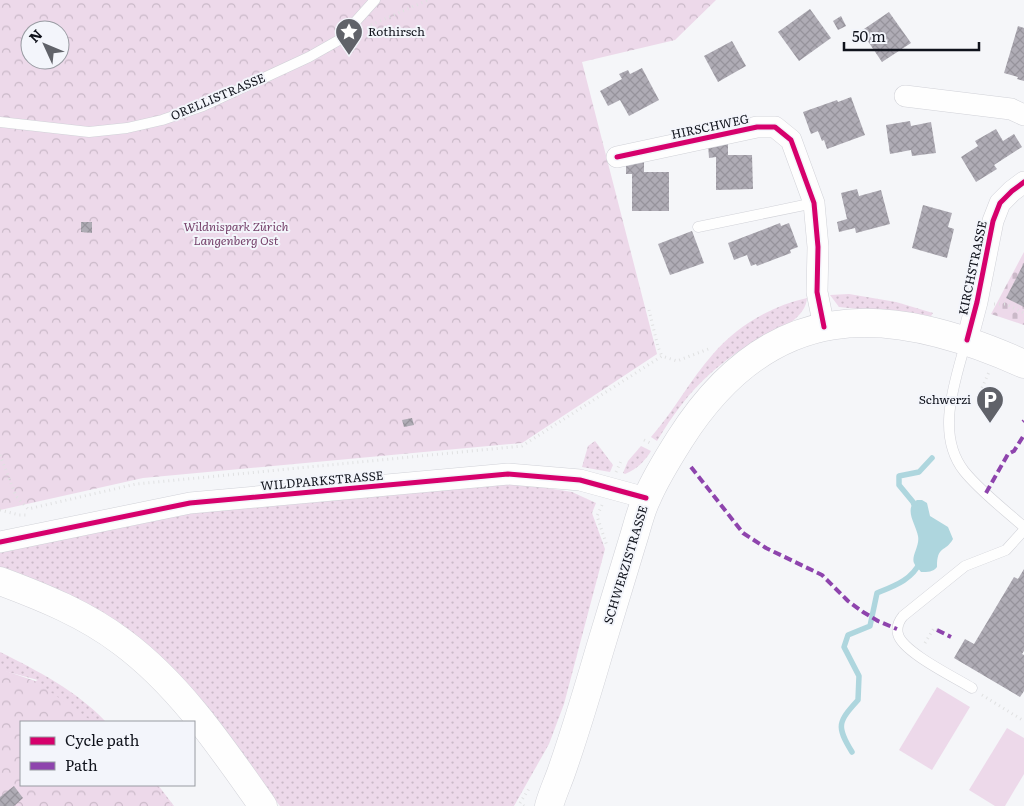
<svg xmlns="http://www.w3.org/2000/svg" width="1024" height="806" viewBox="0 0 1024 806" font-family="Literata,serif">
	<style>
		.grass { fill: url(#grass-dots) }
		.cemetery { fill: url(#cemetery-stones) }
		.park { fill: url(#park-crowns); fill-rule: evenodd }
		.pitch { fill: #edd9ea }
		.water { fill: #aed6de }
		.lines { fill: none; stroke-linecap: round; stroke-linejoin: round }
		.stream { stroke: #aed6de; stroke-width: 5.5 }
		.building { fill: url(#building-cross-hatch) }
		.service-casing { stroke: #d1d2d8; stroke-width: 11 }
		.minor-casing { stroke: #d1d2d8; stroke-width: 22 }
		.secondary-casing { stroke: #d1d2d8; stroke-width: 29 }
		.path { stroke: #e0e1e2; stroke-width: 3; stroke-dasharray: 1 4; stroke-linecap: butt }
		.service { stroke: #fefefe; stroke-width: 10 }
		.minor { stroke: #fefefe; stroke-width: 21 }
		.secondary { stroke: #fefefe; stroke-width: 28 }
		.quiet { stroke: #8e44ad; stroke-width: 4; stroke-dasharray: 8 4; stroke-linecap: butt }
		.cycleway-casing { stroke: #f3f5fb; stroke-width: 8 }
		.cycleway { stroke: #d6006c; stroke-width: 5 }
		.labels { text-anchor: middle; stroke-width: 4; stroke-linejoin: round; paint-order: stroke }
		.poi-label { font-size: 12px; fill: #10131c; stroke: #f3f5fb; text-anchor: start }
		.street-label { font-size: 12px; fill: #10131c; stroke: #f3f5fb }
		.park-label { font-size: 12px; font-style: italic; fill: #77436c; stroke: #f3f5fb }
	</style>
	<defs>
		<pattern id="grass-dots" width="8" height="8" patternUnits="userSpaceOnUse" patternTransform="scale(1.25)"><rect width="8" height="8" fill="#edd9ea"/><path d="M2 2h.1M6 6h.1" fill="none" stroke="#cab9c8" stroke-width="1.8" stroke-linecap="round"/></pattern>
		<pattern id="cemetery-stones" width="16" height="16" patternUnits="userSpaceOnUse" patternTransform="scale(1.25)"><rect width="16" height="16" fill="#edd9ea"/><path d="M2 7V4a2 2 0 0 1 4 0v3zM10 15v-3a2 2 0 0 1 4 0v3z" fill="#cab9c8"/></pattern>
		<pattern id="park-crowns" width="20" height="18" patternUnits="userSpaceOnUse" patternTransform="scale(1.25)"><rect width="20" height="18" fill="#edd9ea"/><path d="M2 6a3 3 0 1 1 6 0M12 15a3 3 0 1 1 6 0" fill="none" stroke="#cab9c8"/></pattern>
		<pattern id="building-cross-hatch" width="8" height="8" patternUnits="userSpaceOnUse" patternTransform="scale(1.25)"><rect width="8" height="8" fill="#afacb5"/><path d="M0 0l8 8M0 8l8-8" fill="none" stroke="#96939b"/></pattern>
	</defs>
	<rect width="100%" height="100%" fill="#f5f6f9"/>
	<g class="grass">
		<path d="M849 294 896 302 933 313 931 316 839 307 830 295Z"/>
		<path d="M807 298C806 322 764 337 746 347 734 353 723 363 712 372 690 391 672 416 657 441L651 437C674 411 690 380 713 354 737 326 771 306 807 298Z"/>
		<path d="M595 441 613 465 610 472 582 467 588 446Z"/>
		<path d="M641 446 651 451C645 461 637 469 625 474L623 473 628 461Z"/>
		<path d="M491 483 528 485 572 492 596 503 592 513 605 549 564 704 549 744 514 806H280L224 734 184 686 0 571V549L188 511Z"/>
		<path d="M0 652C38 671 77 691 106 722H21V785H158L174 806H35L8 772 17 688 38 680 0 670Z"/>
	</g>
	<path class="cemetery" d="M1024 252V325L991 314Z"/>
	<g class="park">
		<path d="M0 0H716L675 40 582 62 657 354 522 443 143 478 0 510ZM30 30H60V60H30Z"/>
		<path d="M0 669 35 681 93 722H21V785H156L172 806H0Z"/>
	</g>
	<g class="pitch">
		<path d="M937 687 970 707 932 770 899 750Z"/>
		<path d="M1007 728 1024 738V774L1005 806H995L969 790Z"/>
	</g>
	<path class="water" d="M917 500H922L927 503 930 516 948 527 953 539C945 553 937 545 937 567 933 572 928 572 921 572 919 569 915 566 914 563 911 556 920 546 918 536 916 524 903 509 917 500Z"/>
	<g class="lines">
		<g class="stream">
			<path d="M916 510 913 502 899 485V476L919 472 932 458"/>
			<path d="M852 752C836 726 838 722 858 700L859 676 844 647 848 635 870 626 877 593C894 586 912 580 920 562"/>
		</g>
	</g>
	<g class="building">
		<path d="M810 9 831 38 799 61 778 32Z"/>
		<path d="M889 12 911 43 882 62 861 31Z"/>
		<path d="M841 16 846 26 838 30 833 21Z"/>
		<path d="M1018 26 1024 28V81L1017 79 1018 77 1004 73Z"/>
		<path d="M732 41 746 66 718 82 704 56Z"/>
		<path d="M642 68 659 100 629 116 620 100 608 106 600 91 622 79 619 74 628 70 630 74Z"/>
		<path d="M851 97 865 135 827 149 824 140 822 141 818 131 811 134 803 112 837 100 838 102Z"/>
		<path d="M910 121 911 126 931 122 936 153 912 156 911 150 890 154 886 125Z"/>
		<path d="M996 129 1003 141 1014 134 1022 147 994 165 997 169 976 182 961 157 978 146 975 141Z"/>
		<path d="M708 144H728V155H752L753 189 716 190V157L709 158Z"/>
		<path d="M626 160H644V172H669V211H632V174H626Z"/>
		<path d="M857 189 859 196 881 190 890 224 856 233 855 228 839 232 837 222 847 219 841 193Z"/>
		<path d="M923 205 952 213 948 227 954 229 947 258 912 248Z"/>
		<path d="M81 222H92V233L81 232Z"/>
		<path d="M780 223 781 226 789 223 798 247 790 250 791 253 757 266 756 264 751 266 747 255 734 260 728 243Z"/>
		<path d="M692 231 704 263 670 275 658 244Z"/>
		<path d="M1024 263V307L1006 298Z"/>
		<path d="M412 418 414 425 404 427 402 420Z"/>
		<path d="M1024 569V651L1022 654 1024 655V691L1020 697 954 658 965 639 974 644 1014 577 1018 579Z"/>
		<path d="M14 786 23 798 14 806H0V797Z"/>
	</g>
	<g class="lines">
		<defs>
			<g id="service">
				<path d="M0 122 89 132 127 128 162 120 203 106 309 57 339 40 375 0"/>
				<path d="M698 227 814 203"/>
				<path d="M966 341C955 382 935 434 964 471 981 492 1004 509 1024 527"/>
				<path d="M972 688C956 678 902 652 898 634 896 627 899 621 903 616L965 566 1006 550 1024 530"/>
			</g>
			<g id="minor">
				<path d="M905 96 1011 109 1024 115"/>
				<path d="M617 157 757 127H775L791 140 814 203 818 247 817 292 824 327"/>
				<path d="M967 340 977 302 993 221 1000 203 1012 191 1024 182"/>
				<path d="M0 542 190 503 508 474 580 480 646 498"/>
			</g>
			<g id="secondary">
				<path d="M0 581C43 597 85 614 122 642 180 685 222 748 263 806"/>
				<path d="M549 806C552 795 557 784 561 773 575 733 587 693 599 652 610 616 621 579 632 543 637 528 640 512 647 498 656 477 668 458 680 439 769 299 884 301 1024 364"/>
			</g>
		</defs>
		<use href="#service" class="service-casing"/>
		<use href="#minor" class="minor-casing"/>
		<use href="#secondary" class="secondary-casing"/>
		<g class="path">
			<path d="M371 25 428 0"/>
			<path d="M994 304H1006L1024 313"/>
			<path d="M649 310 658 347 662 356"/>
			<path d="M978 397 989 372"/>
			<path d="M644 440 652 444"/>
			<path d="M0 455 16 496 28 509 136 484 522 446 662 356 677 361 711 348"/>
			<path d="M616 472 622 459"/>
			<path d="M602 505 597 516 607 546"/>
			<path d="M0 510 19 515H27"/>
			<path d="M925 643 934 628 937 630"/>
			<path d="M982 695 1024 721"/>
			<path d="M524 806 520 803 530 787"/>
		</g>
		<use href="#service" class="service"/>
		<use href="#minor" class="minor"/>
		<use href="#secondary" class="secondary"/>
		<g class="quiet">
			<path d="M1023 422 1024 421"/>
			<path d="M691 467 743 533 766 548 822 575 848 601 863 612 878 621 897 629"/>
			<path d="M986 493 1008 454 1014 451 1024 435"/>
			<path d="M937 630 951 637"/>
		</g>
		<defs>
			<g id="cycleway">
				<path d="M617 157 757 127H775L791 140 814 203 818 247 817 292 824 327"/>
				<path d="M967 340 977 302 993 221 1000 203 1012 191 1024 182"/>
				<path d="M0 542 190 503 508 474 580 480 646 498"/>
			</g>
		</defs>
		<use href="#cycleway" class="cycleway-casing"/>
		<use href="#cycleway" class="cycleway"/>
	</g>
	<defs>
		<symbol id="sight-pin" viewBox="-11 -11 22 30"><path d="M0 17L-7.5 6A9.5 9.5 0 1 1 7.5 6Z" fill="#606269" stroke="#f3f5fb"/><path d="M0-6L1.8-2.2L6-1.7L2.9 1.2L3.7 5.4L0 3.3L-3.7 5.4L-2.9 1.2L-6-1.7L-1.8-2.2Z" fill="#fff"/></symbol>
		<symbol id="parking-pin" viewBox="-11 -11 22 30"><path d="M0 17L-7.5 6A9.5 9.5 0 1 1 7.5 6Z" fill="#606269" stroke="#f3f5fb"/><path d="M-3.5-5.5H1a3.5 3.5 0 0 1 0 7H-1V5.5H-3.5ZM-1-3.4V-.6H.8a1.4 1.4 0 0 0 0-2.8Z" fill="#fff"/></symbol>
	</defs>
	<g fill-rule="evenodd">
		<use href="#sight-pin" x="333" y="16" width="32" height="43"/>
		<use href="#parking-pin" x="974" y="384" width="32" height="43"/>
	</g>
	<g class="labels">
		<g class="poi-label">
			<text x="368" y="36">Rothirsch</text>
			<text x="971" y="404" text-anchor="end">Schwerzi</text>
		</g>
		<g class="street-label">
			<text transform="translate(218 97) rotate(-23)" y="4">ORELLISTRASSE</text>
			<text transform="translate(710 127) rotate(-12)" y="4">HIRSCHWEG</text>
			<text transform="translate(973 268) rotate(-78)" y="4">KIRCHSTRASSE</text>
			<text transform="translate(322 481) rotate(-5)" y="4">WILDPARKSTRASSE</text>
			<text transform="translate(626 565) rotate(-73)" y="4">SCHWERZISTRASSE</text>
		</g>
		<g class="park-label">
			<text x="236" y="231">Wildnispark Zürich<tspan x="236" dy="14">Langenberg Ost</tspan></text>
		</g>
	</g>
	<rect x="20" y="721" width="175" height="65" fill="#f3f5fb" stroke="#989ba2"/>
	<rect x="30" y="737" width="25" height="8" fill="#d6006c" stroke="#989ba2"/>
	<text x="65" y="746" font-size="15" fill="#10131c">Cycle path</text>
	<rect x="30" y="762" width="25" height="8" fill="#8e44ad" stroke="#989ba2"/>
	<text x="65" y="771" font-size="15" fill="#10131c">Path</text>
	<g transform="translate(45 45) rotate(314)"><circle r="24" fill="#f3f5fb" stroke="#989ba2"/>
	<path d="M0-4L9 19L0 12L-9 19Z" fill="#606269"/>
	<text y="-8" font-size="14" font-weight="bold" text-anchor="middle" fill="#10131c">N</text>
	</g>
	<path d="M844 42v8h135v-8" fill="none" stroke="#10131c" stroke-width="2.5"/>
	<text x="852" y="42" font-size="15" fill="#10131c" stroke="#f3f5fb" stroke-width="4" paint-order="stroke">50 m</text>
</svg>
